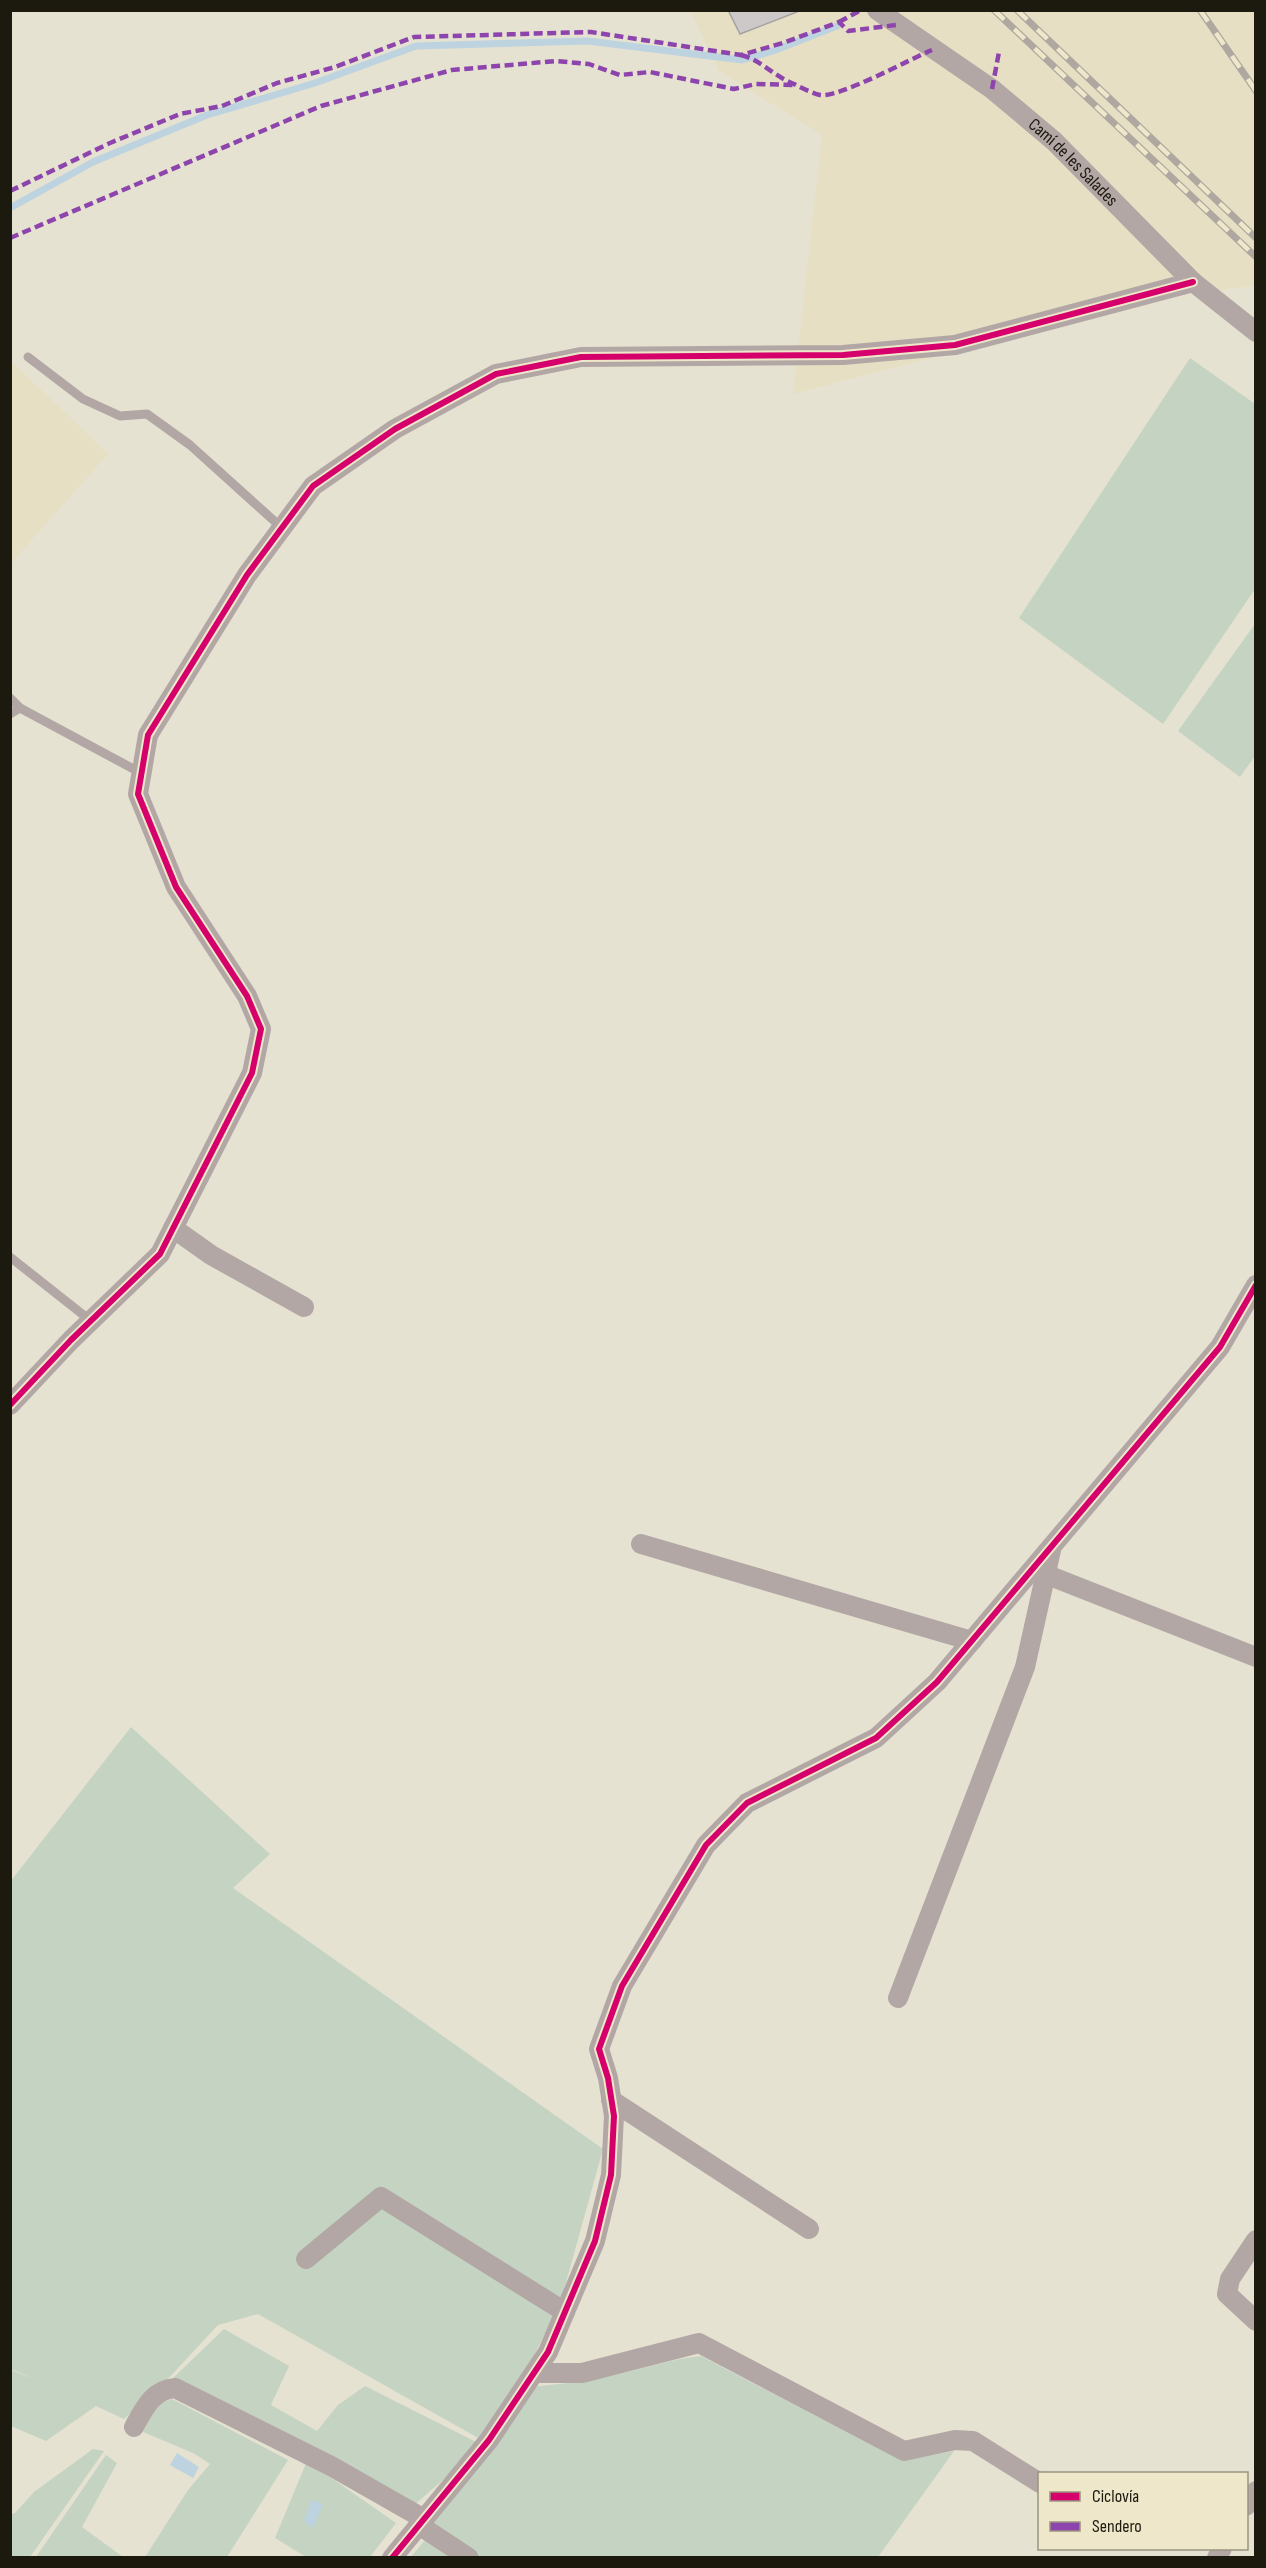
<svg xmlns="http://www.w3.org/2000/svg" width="1266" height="2568" viewBox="0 0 1266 2568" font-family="'Sofia Sans Condensed',sans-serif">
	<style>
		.built { fill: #e6dfc3 }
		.green { fill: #c4d3c2 }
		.water { fill: #bdd3e0 }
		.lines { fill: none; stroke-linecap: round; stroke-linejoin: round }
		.stream { stroke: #bdd3e0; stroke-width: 7 }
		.building { fill: #ccc9c8; stroke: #a5a2a0; stroke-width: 1.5 }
		.service { stroke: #b2a7a5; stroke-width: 9 }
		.minor { stroke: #b2a7a5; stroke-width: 20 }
		.rail-casing { stroke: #afa8a0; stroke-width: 7 }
		.rail { stroke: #eee7c9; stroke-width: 4.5; stroke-dasharray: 14; stroke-linecap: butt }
		.quiet { stroke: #8e44ad; stroke-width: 4.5; stroke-dasharray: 9 4.5; stroke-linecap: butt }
		.cycleway-casing { stroke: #eee7c9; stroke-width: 10 }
		.cycleway { stroke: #d6006c; stroke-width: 6 }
		.labels { text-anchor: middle; stroke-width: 5; stroke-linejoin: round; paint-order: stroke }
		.street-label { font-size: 18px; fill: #1c190f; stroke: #eee7c9 }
	</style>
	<rect width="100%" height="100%" fill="#e6e2d1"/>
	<g class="built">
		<path d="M690 11H1255V286L1178 294 793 394 822 135 719 71Z"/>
		<path d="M11 361 108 454 11 563Z"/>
	</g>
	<g class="green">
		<path d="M1190 358 1255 404V589L1163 724 1019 618Z"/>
		<path d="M1255 624V756L1240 777 1178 731Z"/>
		<path d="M131 1727 270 1854 233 1888 603 2149 560 2304 516 2391 480 2439 258 2314 218 2325 165 2382 124 2419 96 2406 46 2441 11 2426V2370L37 2380 11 2369 10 1882Z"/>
		<path d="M224 2329 289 2366 271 2405 317 2431 338 2405 365 2386 478 2443 461 2464 412 2507 170 2381Z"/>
		<path d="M701 2356 902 2461 954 2451 878 2557H469L419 2525 525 2387C558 2385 591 2381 623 2373 649 2367 673 2359 701 2356Z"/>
		<path d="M172 2399 288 2460 227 2557H145L188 2490 210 2464 193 2453 143 2432 157 2405Z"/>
		<path d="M93 2449 104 2451 30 2557H11V2514L15 2513 34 2492Z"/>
		<path d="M106 2455 117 2463 82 2527 123 2557H36Z"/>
		<path d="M307 2461 396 2523 370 2557H306L275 2538Z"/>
		<path d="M425 2540 451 2558H410Z"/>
	</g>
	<g class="water">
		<path d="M177 2453 199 2467 193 2478 170 2465Z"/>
		<path d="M311 2500 323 2504 313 2528 304 2521Z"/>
	</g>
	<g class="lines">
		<path class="stream" d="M10 208 93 162 207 115 315 83 416 46 588 41 742 60 773 51 837 26"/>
	</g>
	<path class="building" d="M728 10H797V12L740 34Z"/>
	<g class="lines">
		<g class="service">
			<path d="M28 357 83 399 120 416 147 414 190 445 282 528"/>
			<path d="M10 698 20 708"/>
			<path d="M10 714 20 708 141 773"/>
			<path d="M10 1257 91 1321"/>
		</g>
		<g class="minor">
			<path id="s1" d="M877 10 992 89 1054 141 1193 282 1256 332"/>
			<path d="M173 1228 211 1255 304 1307"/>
			<path d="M10 1405 71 1340 160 1254 252 1073 261 1029 247 996 176 887 138 794 148 735 247 575 313 486 395 429 496 374 581 357 843 355 955 345 1193 282"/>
			<path d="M641 1544 972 1641"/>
			<path d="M1045 1574 1256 1657"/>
			<path d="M898 1998 1025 1667 1051 1550"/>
			<path d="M611 2100 809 2229"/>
			<path d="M1256 2240 1230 2279 1227 2294 1256 2321"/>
			<path d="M306 2259 381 2197 565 2312"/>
			<path d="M534 2373H582L699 2343 904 2451 955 2440 973 2441 1040 2483"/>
			<path d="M134 2427C144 2409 152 2390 175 2388L331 2466 424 2519"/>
			<path d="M1246 2506 1256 2491"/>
			<path d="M419 2525 469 2558"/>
			<path d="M392 2558 489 2440 548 2352 595 2241 611 2175 614 2116 608 2078 599 2049 622 1986 706 1845 747 1803 876 1738 937 1682 1220 1347 1256 1285"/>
			<path d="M1217 2558 1222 2548"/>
		</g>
		<defs>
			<g id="rail">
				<path d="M994 10 1256 257"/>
				<path d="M1017 10 1256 238"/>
				<path d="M1200 10 1256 91"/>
			</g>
		</defs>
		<use href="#rail" class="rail-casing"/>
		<use href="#rail" class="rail"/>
		<g class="quiet">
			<path d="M839 22 861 10"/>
			<path d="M741 55C761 60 775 77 794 84 802 88 812 93 820 95 839 98 910 59 932 50"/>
			<path d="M992 89 999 52"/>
			<path d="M10 191 110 143 180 114 222 106 277 83 335 67 414 37 591 32 741 55 783 43 839 22 848 31 896 25"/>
			<path d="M10 238 321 106 452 70 556 61 589 64 620 75 650 72 734 89 756 84 794 85"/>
		</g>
		<defs>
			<g id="cycleway">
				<path d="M10 1405 71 1340 160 1254 252 1073 261 1029 247 996 176 887 138 794 148 735 247 575 313 486 395 429 496 374 581 357 843 355 955 345 1193 282"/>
				<path d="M392 2558 489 2440 548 2352 595 2241 611 2175 614 2116 608 2078 599 2049 622 1986 706 1845 747 1803 876 1738 937 1682 1220 1347 1256 1285"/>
			</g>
		</defs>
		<use href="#cycleway" class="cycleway-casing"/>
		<use href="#cycleway" class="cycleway"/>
	</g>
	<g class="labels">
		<g class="street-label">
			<text dy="6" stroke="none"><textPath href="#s1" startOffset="249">Camí de les Salades</textPath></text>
		</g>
	</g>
	<rect width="1266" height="2568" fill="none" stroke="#1c190f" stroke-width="24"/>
	<rect x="1038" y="2472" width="210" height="78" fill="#eee7c9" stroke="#9a957f" stroke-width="1.5"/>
	<rect x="1050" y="2492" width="30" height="9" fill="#d6006c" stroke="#9a957f" stroke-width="1.5"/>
	<text x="1092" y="2502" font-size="18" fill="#1c190f">Ciclovía</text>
	<rect x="1050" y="2522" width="30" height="9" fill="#8e44ad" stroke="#9a957f" stroke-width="1.5"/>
	<text x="1092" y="2532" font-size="18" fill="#1c190f">Sendero</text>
</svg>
